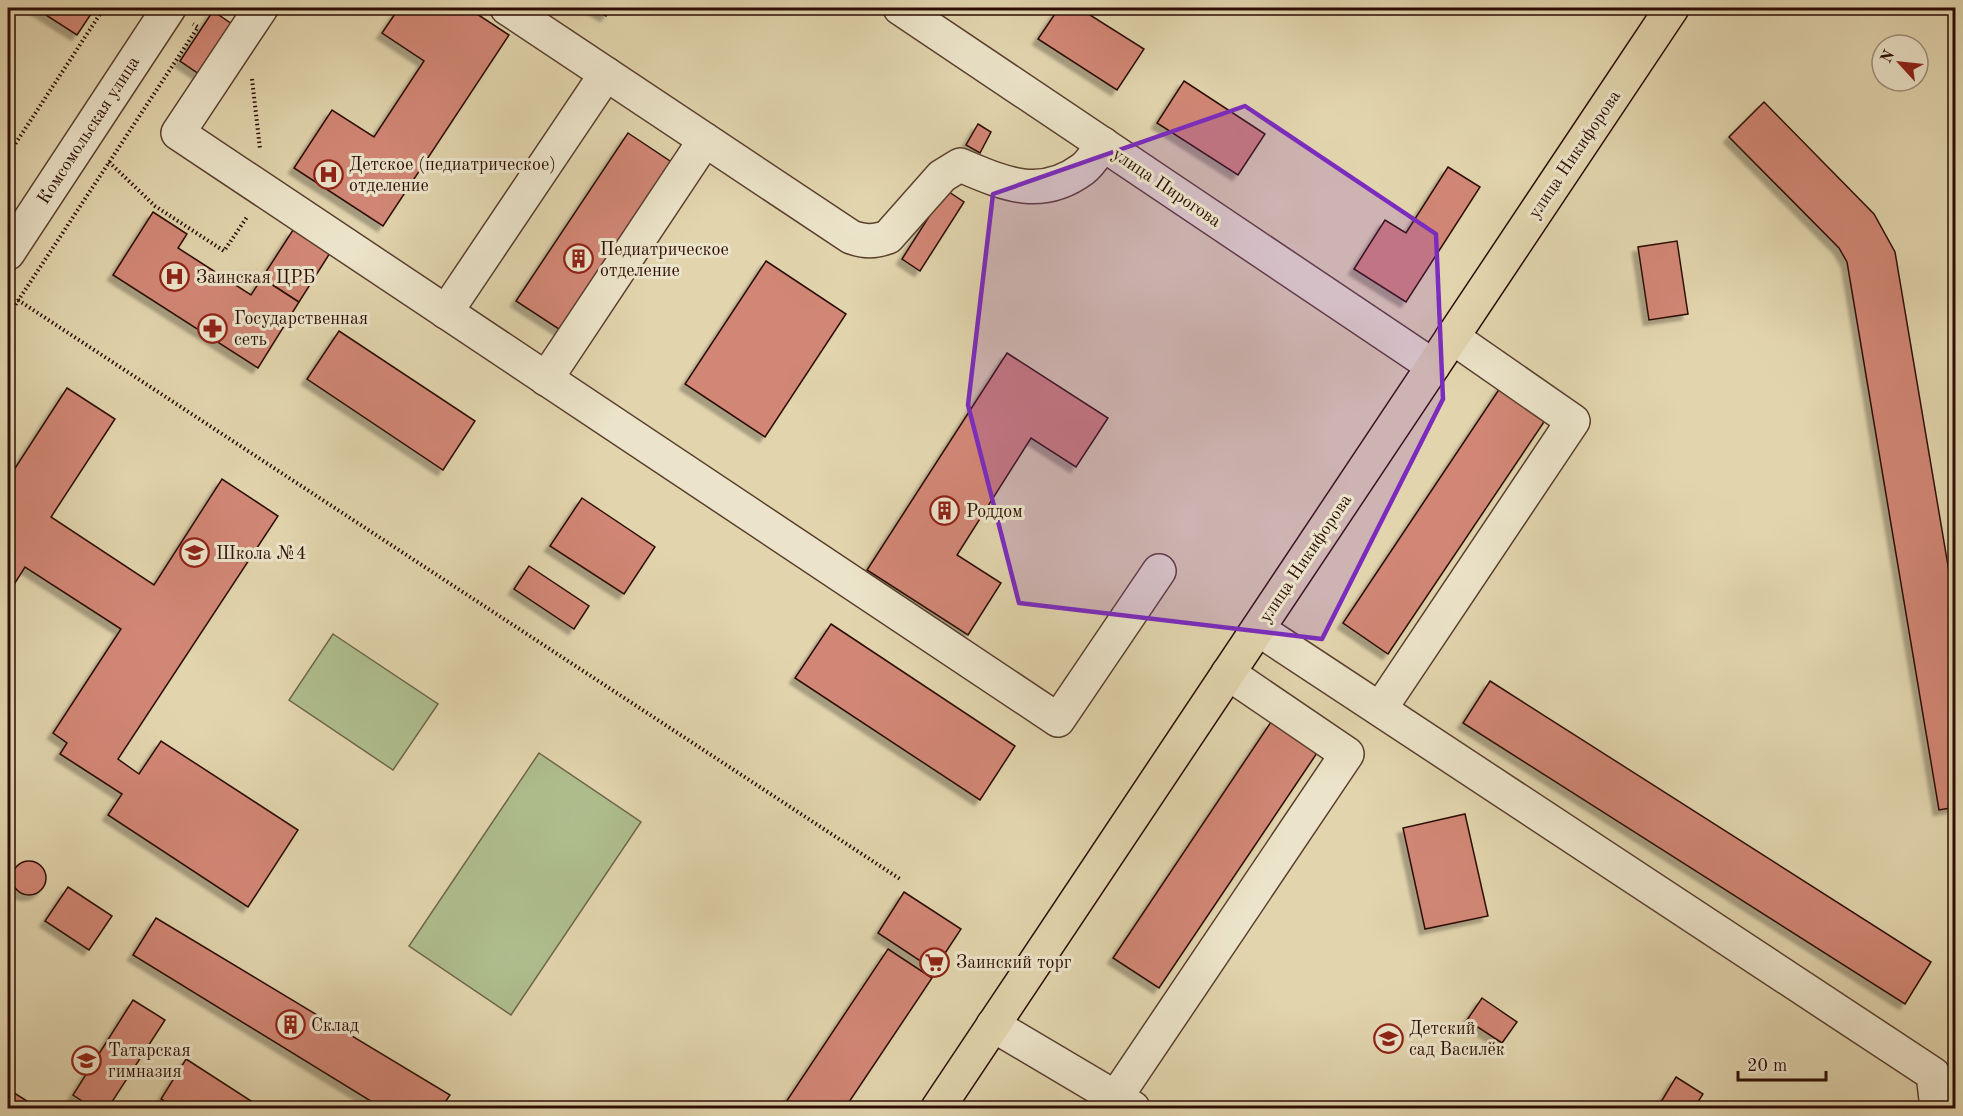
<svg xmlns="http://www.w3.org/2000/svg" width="1963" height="1116" viewBox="0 0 1963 1116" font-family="'Old Standard TT',serif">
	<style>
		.green { fill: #afbe8e; stroke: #6e6649; stroke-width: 1.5 }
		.building { fill: #d28776; stroke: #2c0d04; stroke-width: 1.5; filter: url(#shadow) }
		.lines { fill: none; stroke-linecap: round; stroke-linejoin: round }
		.minor-casing { stroke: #5a3f2e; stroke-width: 36 }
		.major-casing { stroke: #2c0d04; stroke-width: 36 }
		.path { stroke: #2c0d04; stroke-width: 4; stroke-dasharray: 1.5 3; stroke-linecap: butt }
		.minor { stroke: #ece4ca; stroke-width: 33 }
		.major { stroke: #e2d5ae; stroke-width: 33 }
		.marked { fill: #7b2cbf; fill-opacity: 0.2; stroke: #7b2cbf; stroke-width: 4.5; stroke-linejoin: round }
		.labels { text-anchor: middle; stroke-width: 6; stroke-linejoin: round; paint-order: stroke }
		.street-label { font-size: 18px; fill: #2c0d04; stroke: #ece4ca }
		.poi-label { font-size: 18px; fill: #2c0d04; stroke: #ece4ca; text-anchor: start }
	</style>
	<defs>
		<filter id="shadow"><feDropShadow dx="-5.5" dy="5.5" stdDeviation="1.5" flood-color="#0004"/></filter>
	</defs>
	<rect width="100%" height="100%" fill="#e2d5ae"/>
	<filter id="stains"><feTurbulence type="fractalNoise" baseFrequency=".00333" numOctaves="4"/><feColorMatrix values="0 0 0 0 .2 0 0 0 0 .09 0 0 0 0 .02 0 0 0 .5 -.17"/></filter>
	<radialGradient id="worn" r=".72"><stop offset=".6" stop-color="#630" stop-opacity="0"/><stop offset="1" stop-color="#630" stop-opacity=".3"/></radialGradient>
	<g class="green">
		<path d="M333 634 438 704 393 770 289 700Z"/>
		<path d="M539 753 641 822 511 1015 409 946Z"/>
	</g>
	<g class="building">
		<path d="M35 8H95L77 35Z"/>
		<path d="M399 8H468L509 35 383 226 294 168 332 110 374 137 424 61 382 33Z"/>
		<path d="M592 8H611L606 16Z"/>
		<path d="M1059 8H1079L1144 49 1117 90 1038 39Z"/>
		<path d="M213 11 232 24 199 74 180 61Z"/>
		<path d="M1184 81 1265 134 1238 175 1157 123Z"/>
		<path d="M1764 102 1874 214 1895 252 1956 613V807L1939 810 1847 262 1839 248 1729 137Z"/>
		<path d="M978 124 991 132 980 153 966 145Z"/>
		<path d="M8 130 13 134 8 143Z"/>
		<path d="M628 133 676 165 565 333 516 301Z"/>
		<path d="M1448 167 1480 187 1406 302 1354 269 1385 220 1406 233Z"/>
		<path d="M946 190 964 202 920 271 902 259Z"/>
		<path d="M153 212 187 234 178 248 251 295 262 278 299 302 258 368 113 275Z"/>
		<path d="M293 230 330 253 299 302 262 278Z"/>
		<path d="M1677 241 1688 314 1649 320 1638 247Z"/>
		<path d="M766 261 846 314 765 437 685 384Z"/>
		<path d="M339 331 475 421 443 470 307 379Z"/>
		<path d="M1007 353 1108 418 1076 467 1031 438 957 555 1001 583 968 635 867 570Z"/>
		<path d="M1504 382 1550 413 1388 654 1343 623Z"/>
		<path d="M67 388 115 419 51 517 154 585 222 479 278 516 118 759 139 774 161 741 298 830 248 907 108 815 122 794 60 754 67 743 53 733 121 629 25 567 8 594V479Z"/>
		<path d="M582 498 655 547 624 594 550 546Z"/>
		<path d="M529 566 589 606 574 629 514 589Z"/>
		<path d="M831 624 1015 746 980 800 795 678Z"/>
		<path d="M1490 681 1931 962 1905 1004 1463 723Z"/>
		<path d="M1271 722 1317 753 1159 988 1113 958Z"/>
		<path d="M1465 814 1488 916 1425 929 1403 828Z"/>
		<circle cx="29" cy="878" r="17"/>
		<path d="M68 887 112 916 89 950 45 921Z"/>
		<path d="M904 892 961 929 934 970 878 933Z"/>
		<path d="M156 918 450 1095 441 1108H382L133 955Z"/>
		<path d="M888 949 932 978 845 1108H782Z"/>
		<path d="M1482 998 1517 1022 1502 1043 1467 1020Z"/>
		<path d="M133 1000 165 1020 108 1108H78L82 1101 73 1095Z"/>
		<path d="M186 1059 262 1108H175L161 1099Z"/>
		<path d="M1676 1077 1703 1094 1694 1108 1658 1107Z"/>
		<path d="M8 1089 38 1108H8Z"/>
	</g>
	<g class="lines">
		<defs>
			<g id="minor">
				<path d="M261 8 178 133 1058 720 1159 571"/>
				<path d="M507 8 851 237C865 242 874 242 888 237L942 176 960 165C1003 183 1040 201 1083 169 1091 163 1097 152 1103 144"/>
				<path d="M900 8 1433 366"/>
				<path d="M8 253 169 8"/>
				<path d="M446 312 606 74"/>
				<path d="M546 379 705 140"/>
				<path d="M1258 629 1933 1074 1937 1108"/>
				<path d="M1380 709 1573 421 1452 337"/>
				<path d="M993 1025 1133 1108"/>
				<path d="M1116 1097 1347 754 1228 673"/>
			</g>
			<path id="major" d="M938 1108 1672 8"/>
		</defs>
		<use href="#minor" class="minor-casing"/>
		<use href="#major" class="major-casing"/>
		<g class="path">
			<path d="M252 79 260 149"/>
			<path d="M8 155 104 8"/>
			<path d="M109 162 155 206 224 251 247 217"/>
			<path d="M18 300 900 879"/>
			<path d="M8 316 198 27 193 24"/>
		</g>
		<use href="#minor" class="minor"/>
		<use href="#major" class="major"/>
	</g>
	<path class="marked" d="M1245 106 1436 234 1443 399 1322 639 1019 603 968 405 993 194Z"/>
	<defs>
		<symbol id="hospital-ring" viewBox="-11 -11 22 22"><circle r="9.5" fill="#ece4ca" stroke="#8f2418" stroke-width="1.5"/><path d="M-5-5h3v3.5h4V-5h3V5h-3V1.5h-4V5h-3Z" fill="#8f2418"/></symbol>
		<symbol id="building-ring" viewBox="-11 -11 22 22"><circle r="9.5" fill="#ece4ca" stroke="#8f2418" stroke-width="1.5"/><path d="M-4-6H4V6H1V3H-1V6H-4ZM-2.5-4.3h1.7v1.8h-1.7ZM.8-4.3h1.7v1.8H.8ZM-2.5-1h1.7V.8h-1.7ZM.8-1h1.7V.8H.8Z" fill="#8f2418"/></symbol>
		<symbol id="pharmacy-ring" viewBox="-11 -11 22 22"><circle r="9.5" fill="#ece4ca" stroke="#8f2418" stroke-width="1.5"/><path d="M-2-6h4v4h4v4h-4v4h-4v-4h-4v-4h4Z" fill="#8f2418"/></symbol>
		<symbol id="school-ring" viewBox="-11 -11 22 22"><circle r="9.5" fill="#ece4ca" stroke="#8f2418" stroke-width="1.5"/><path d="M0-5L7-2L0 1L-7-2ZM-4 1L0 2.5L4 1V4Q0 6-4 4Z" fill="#8f2418"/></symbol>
		<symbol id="supermarket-ring" viewBox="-11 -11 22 22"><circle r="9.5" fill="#ece4ca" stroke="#8f2418" stroke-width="1.5"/><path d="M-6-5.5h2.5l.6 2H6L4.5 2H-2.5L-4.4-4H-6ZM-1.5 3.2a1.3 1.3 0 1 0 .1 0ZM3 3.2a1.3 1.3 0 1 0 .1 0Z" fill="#8f2418"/></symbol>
	</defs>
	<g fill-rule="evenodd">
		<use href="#hospital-ring" x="312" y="158" width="33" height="33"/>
		<use href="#building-ring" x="562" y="242" width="33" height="33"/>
		<use href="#hospital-ring" x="158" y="260" width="33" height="33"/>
		<use href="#pharmacy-ring" x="196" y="312" width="33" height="33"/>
		<use href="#building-ring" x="928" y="494" width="33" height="33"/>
		<use href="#school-ring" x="178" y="536" width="33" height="33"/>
		<use href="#supermarket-ring" x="918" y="946" width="33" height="33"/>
		<use href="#building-ring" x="274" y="1008" width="33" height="33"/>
		<use href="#school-ring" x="1372" y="1022" width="33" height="33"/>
		<use href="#school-ring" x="70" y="1044" width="33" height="33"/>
	</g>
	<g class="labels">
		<g class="street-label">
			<text transform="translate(88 130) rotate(-57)" y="6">Комсомольская улица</text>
			<text transform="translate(1574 154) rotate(-56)" y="6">улица Никифорова</text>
			<text transform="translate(1167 187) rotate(34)" y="6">улица Пирогова</text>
			<text transform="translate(1305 558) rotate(-56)" y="6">улица Никифорова</text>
		</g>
		<g class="poi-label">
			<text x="349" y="170">Детское (педиатрическое)<tspan x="349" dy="21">отделение</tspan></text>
			<text x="600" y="255">Педиатрическое<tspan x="600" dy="21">отделение</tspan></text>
			<text x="196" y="283">Заинская ЦРБ</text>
			<text x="234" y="324">Государственная<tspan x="234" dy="21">сеть</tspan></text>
			<text x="966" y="517">Роддом</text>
			<text x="216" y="559">Школа №4</text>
			<text x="956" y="968">Заинский торг</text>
			<text x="311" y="1031">Склад</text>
			<text x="1409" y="1034">Детский<tspan x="1409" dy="21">сад Василёк</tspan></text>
			<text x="108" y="1056">Татарская<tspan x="108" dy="21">гимназия</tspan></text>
		</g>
	</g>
	<rect width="1963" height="1116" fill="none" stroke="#e2d5ae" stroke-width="30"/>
	<rect x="9" y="9" width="1945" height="1098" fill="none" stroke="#2c0d04" stroke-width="3"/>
	<rect x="15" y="15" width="1933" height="1086" fill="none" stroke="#2c0d04" stroke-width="1.5"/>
	<g transform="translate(1900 63) rotate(297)"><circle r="28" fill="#ece4ca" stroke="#9f8e7b" stroke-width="1.5"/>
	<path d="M0-4.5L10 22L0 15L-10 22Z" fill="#8f2418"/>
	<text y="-9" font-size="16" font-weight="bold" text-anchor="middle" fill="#2c0d04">N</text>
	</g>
	<path d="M1738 1071v9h88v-9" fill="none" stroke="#2c0d04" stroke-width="3"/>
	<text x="1747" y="1071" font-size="18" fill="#2c0d04" stroke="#ece4ca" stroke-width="4.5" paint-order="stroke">20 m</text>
	<rect width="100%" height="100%" filter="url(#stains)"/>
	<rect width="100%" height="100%" fill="url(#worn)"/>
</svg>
